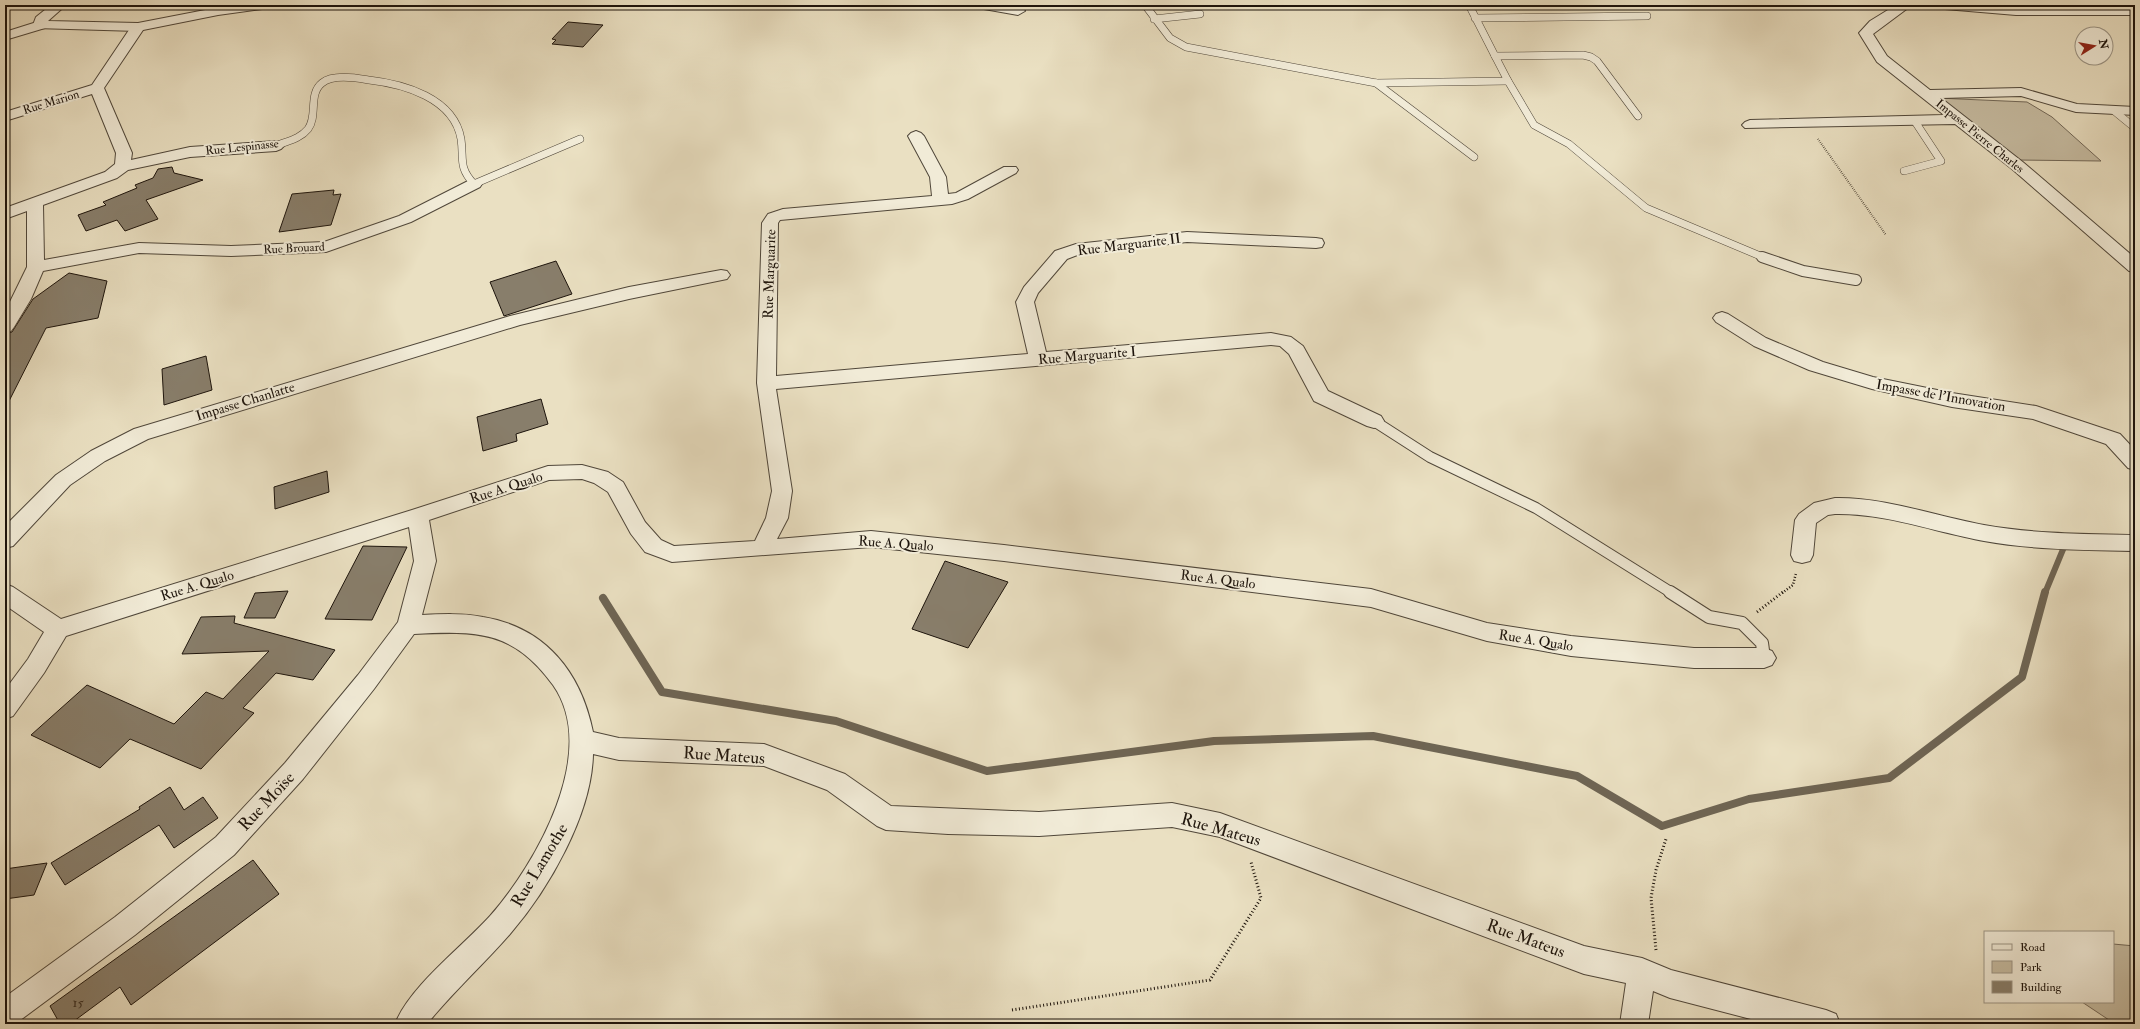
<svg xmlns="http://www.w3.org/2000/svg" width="2140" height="1029" viewBox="0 0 2140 1029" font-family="'IM FELL Double Pica',serif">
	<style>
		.green { fill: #c7bda3; stroke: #726858 }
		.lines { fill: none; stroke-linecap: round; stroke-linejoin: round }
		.stream-far1 { stroke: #6e6554; stroke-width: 6 }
		.stream { stroke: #6e6554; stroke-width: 8 }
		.building { fill: #887e6b; stroke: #1d140c }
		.service-far2-casing { stroke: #50473a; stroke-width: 8 }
		.service-far1-casing { stroke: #50473a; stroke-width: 12 }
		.service-casing { stroke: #50473a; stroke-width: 14 }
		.minor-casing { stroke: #50473a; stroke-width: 2 }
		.tertiary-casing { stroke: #50473a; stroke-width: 2 }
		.path-far2 { stroke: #1d140c; stroke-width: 2; stroke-dasharray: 0.5 1.5; stroke-linecap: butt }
		.path-far1 { stroke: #1d140c; stroke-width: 2.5; stroke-dasharray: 1 2; stroke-linecap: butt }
		.path { stroke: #1d140c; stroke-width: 3; stroke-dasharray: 1 2.5; stroke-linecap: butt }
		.service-far2 { stroke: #f1ebd7; stroke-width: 7 }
		.service-far1 { stroke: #f1ebd7; stroke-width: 10 }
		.service { stroke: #f1ebd7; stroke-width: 12 }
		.minor { fill: #f1ebd7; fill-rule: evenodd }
		.tertiary { fill: #f1ebd7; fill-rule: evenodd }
		.labels { text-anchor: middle; stroke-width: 4; stroke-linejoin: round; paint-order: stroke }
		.far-street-label { font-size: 12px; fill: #1d140c; stroke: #f1ebd7 }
		.street-label { font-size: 14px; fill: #1d140c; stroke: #f1ebd7 }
		.near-number-label { font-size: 14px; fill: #382e24 }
		.near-street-label { font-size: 17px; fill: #1d140c; stroke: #f1ebd7 }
	</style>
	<rect width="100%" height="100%" fill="#eae0c2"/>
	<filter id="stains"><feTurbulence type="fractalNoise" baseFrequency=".005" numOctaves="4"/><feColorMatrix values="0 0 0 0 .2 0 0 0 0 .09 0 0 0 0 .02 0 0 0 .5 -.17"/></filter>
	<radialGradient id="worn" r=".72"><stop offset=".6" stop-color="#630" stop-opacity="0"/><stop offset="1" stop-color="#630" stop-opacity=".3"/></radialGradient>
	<g class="green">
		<path d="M1937 98 2027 102 2052 117 2101 161 2017 160Z"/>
		<path d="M2113 944 2135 946V1024H2115L2082 1002H2113Z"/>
	</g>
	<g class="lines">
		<path class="stream-far1" d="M2045 593 2064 547 2070 546"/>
		<path class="stream" d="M603 598 662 692 836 721 987 771 1214 741 1373 736 1577 776 1662 826 1749 799 1889 778 2022 677 2045 592"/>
	</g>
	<g class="building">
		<path d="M568 22 603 25 583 47 552 44 556 40 552 39Z"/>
		<path d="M172 167 174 173 203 180 146 200 158 219 125 231 117 220 86 231 78 215 106 205 103 202 137 188 135 185 153 178 158 169Z"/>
		<path d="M334 190 333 195 341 194 331 225 279 232 292 194Z"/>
		<path d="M556 261 572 294 504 316 490 282Z"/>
		<path d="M69 273 107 281 98 318 46 328 5 409V334L12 332 33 299Z"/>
		<path d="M206 356 212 390 164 405 162 369Z"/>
		<path d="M541 399 548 424 516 434 517 441 483 451 477 417Z"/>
		<path d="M327 471 329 492 275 509 274 487Z"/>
		<path d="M363 546 407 547 372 620 325 619Z"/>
		<path d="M945 561 1008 582 968 648 912 629Z"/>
		<path d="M288 591 275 618H244L255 593Z"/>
		<path d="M235 616 234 623 335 650 313 680 276 673 243 708 254 713 201 769 130 739 100 768 31 735 87 685 174 724 206 692 223 699 269 651 182 654 201 617Z"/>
		<path d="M170 787 184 810 203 797 218 818 174 848 159 825 65 885 51 863 140 809 139 807Z"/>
		<path d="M253 860 279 894 131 1005 120 987 70 1024H60L50 1006Z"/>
		<path d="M47 863 34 895 5 899V869Z"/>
	</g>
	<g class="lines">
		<defs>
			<g id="service-far2">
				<path d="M1145 5 1170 38 1186 47 1376 83 1508 81 1495 56 1583 55 1591 57 1597 61 1638 116"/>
				<path d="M1469 5 1495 56"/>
				<path d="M1475 18 1647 16"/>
				<path d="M1154 19 1200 14"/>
				<path d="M1508 81 1534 125 1569 144 1646 208 1765 258"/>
				<path d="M1376 83 1474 157"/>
				<path d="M2113 110 2135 128"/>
				<path d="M276 146C287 141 300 139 308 129 318 116 308 94 322 83 333 74 356 78 369 80 404 84 454 98 461 139 464 159 458 167 474 184L580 139"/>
				<path d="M1904 171 1941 161 1914 120"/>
			</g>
			<g id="service-far1">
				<path d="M1762 257 1803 271 1856 280"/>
				<path d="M1374 421 1430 457 1536 508 1672 593"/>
			</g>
			<path id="service" d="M1670 592 1709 617 1742 623 1762 643 1764 658"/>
			<g id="minor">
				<path d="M977 5H1007L1023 8 1025 11 1018 15 984 9Z"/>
				<path d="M1896 5H1912L1873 34 1887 56 1930 90 2021 88 2077 104 2135 107V115L2076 112 2021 96 1941 98 2024 163 2135 258V272L2129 271 2012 169 1955 124 1745 128 1742 125 1745 122 1750 120 1944 115 1877 62 1859 33 1870 21Z"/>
				<path d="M40 21 47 25 45 28 5 40V32Z"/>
				<path d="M138 23 145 27 104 88 132 153 131 160 190 147 276 141 281 143 284 146 281 149 276 151 190 157 128 170 117 178 43 205 44 260 139 243 231 246 324 242 399 216 468 181H480L482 184 480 187 411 222 326 252 231 256 139 253 43 271 31 299 14 327 11 331 5 333V312L27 267V211L5 219V208L105 172 115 164 116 153 92 94 5 121V112L92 85 133 24Z"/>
				<path d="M916 131 921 133 924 136 946 177 948 194 956 193 1004 167H1016L1018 170 1016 173 968 199 952 204 780 220 778 223 776 376 1028 354 1016 302 1024 287 1055 251 1076 244 1187 232 1316 238 1322 239 1324 243 1322 247 1316 248 1187 242 1080 254 1067 259 1038 293 1034 302 1046 352 1271 333 1291 337 1303 346 1328 391 1381 416 1384 421 1381 426 1374 428 1367 426 1314 401 1289 354 1280 346 1271 345 776 389 792 491 788 518 777 539 871 531 1004 545 1371 589 1487 623 1571 636 1694 648H1764L1772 651 1776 658 1772 665 1764 668H1694L1571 656 1487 641 1371 607 1004 561 871 547 672 562 645 552 631 534 608 492 594 483 582 479 549 480 429 520 436 561 422 615C442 614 463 613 483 617 545 627 581 672 593 732L619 738 764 744 845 774 891 806 1039 812 1172 803 1220 813 1584 946 1642 958 1671 970 1826 1010 1836 1014 1840 1024H1770L1670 998 1653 991 1648 1024H1620L1626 983 1584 974 1220 837 1172 827 1039 836 948 834 886 830 877 826 827 790 764 766 619 760 593 754C592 814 549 889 510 934 483 965 453 992 427 1024H395C410 986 462 947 490 916 536 864 600 752 553 685 513 630 477 631 414 634L374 689 303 779 234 855 135 935 15 1024H5V997L115 917 216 837 285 763 358 675 398 622 414 561 409 527 66 636 44 673 13 716 5 719V690L28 659 44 632 5 605V584L13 587 61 619 412 510 548 466 582 465 608 472 623 482 645 522 661 540 674 546 755 541 766 518 772 491 757 383 762 223 768 214 783 209 932 196 930 177 908 136 911 133Z"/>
				<path d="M721 270 727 271 730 275 727 279 629 299 520 325 148 439 105 461 70 485 13 546 5 548V526L56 475 91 451 134 429 510 316 629 287Z"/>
				<path d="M1722 312 1728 314 1766 338 1823 362 1873 377 1952 393 2036 406 2120 434 2135 450V470L2128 468 2106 444 2033 419 1952 407 1872 389 1809 370 1754 346 1716 322 1713 318 1716 314Z"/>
				<path d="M1835 498C1885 497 1935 516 1984 525 2034 534 2085 534 2135 535V551C2085 550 2034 550 1984 541 1935 532 1885 513 1835 514L1828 515 1816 523 1813 555 1810 561 1802 563 1794 561 1791 555 1795 520 1799 514 1814 503Z"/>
			</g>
			<g id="tertiary">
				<path d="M51 5H66L48 21 138 23 231 5H269L262 9 218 15 138 31 35 28 33 25 36 17Z"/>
				<path d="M1938 5 2040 8 2135 7V15H2016L1945 9Z"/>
			</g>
		</defs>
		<use href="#service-far2" class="service-far2-casing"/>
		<use href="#service-far1" class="service-far1-casing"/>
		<use href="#service" class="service-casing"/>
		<use href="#minor" class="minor-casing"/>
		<use href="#tertiary" class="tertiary-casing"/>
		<path class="path-far2" d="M1818 139 1886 235"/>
		<path class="path-far1" d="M1782 593 1793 585 1796 573"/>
		<g class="path">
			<path d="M1757 612 1783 592"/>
			<path d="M1656 950 1651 898 1656 870 1666 839"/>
			<path d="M1012 1010 1210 980 1261 898 1251 862"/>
		</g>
		<use href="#service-far2" class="service-far2"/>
		<use href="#service-far1" class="service-far1"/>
		<use href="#service" class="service"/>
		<use href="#minor" class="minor"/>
		<use href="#tertiary" class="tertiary"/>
	</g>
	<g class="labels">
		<g class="far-street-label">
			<text transform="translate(51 102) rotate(-17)" y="4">Rue Marion</text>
			<text transform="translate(1980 136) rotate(39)" y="4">Impasse Pierre Charles</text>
			<text transform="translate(242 147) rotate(-6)" y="4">Rue Lespinasse</text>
			<text transform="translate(294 248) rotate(-3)" y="4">Rue Brouard</text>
		</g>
		<g class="street-label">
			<text transform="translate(1129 244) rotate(-7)" y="5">Rue Marguarite II</text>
			<text transform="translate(769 274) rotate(-88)" y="5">Rue Marguarite</text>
			<text transform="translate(1087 355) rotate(-5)" y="5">Rue Marguarite I</text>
			<text transform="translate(1941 395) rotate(10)" y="5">Impasse de l'Innovation</text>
			<text transform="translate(245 401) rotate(-17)" y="5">Impasse Chanlatte</text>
			<text transform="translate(506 487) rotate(-18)" y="5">Rue A. Qualo</text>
			<text transform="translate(896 543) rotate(4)" y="5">Rue A. Qualo</text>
			<text transform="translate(1218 579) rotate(7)" y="5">Rue A. Qualo</text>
			<text transform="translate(197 585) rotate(-17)" y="5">Rue A. Qualo</text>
			<text transform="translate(1536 640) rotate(9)" y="5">Rue A. Qualo</text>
		</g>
		<g class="near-number-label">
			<text x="78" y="1007">15</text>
		</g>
		<g class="near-street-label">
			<text transform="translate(724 755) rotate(4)" y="6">Rue Mateus</text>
			<text transform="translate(266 801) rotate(-47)" y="6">Rue Moïse</text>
			<text transform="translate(1221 829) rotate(16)" y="6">Rue Mateus</text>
			<text transform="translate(539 865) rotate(-59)" y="6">Rue Lamothe</text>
			<text transform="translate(1526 938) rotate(20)" y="6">Rue Mateus</text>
		</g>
	</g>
	<rect width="2140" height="1029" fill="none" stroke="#eae0c2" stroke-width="20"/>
	<rect x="6" y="6" width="2128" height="1017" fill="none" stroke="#1d140c" stroke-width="2"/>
	<rect x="10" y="10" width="2120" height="1009" fill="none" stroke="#1d140c"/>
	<rect x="1984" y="931" width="130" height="72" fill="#f1ebd7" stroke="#9c9586"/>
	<rect x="1992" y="944" width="20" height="6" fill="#f1ebd7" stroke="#9c9586"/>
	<text x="2020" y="951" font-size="12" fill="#1d140c">Road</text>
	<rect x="1992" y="961" width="20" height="12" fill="#c7bda3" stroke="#9c9586"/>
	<text x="2020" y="971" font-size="12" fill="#1d140c">Park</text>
	<rect x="1992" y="981" width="20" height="12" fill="#887e6b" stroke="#9c9586"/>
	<text x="2020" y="991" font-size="12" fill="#1d140c">Building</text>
	<g transform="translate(2094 46) rotate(79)"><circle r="19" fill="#f1ebd7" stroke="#9c9586"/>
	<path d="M0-3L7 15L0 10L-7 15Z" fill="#8f2418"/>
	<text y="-6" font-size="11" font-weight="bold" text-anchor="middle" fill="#1d140c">N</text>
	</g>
	<rect width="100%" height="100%" filter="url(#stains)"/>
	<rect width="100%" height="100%" fill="url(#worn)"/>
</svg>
